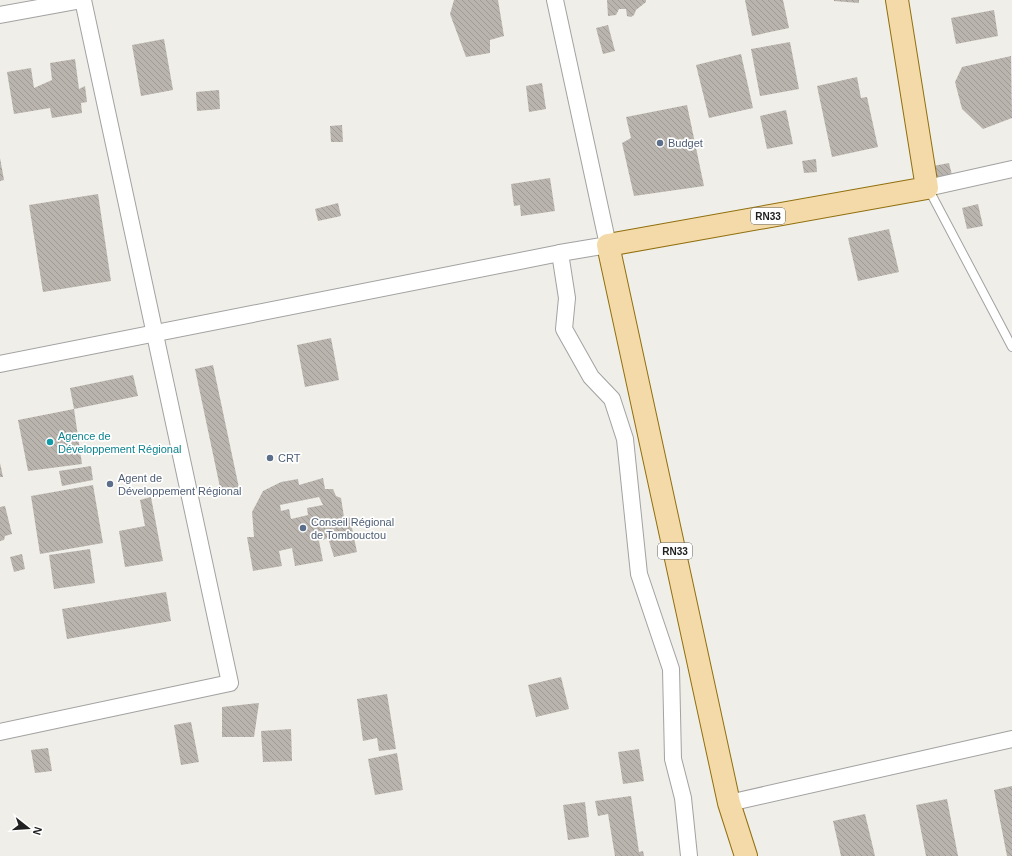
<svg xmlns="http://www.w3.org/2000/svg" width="1012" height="856" viewBox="0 0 1012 856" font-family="Arial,sans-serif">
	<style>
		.building { fill: url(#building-back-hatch); fill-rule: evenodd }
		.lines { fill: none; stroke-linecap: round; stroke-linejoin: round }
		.lane-casing { stroke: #a2a2a2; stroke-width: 10 }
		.street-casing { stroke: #a2a2a2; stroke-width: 18 }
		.primary-casing { stroke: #906f0d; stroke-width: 24 }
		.lane { stroke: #fff; stroke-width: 8 }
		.street { stroke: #fff; stroke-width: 16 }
		.primary { stroke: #f4daa9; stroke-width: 22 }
		.service-dot { fill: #5c6f8a; stroke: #fff; stroke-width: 1.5 }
		.culture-dot { fill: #0f9aa8; stroke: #fff; stroke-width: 1.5 }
		.labels { text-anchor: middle; stroke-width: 3.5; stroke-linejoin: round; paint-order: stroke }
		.shield { fill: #fff; stroke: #646464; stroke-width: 1 }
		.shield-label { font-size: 10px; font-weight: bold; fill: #212121 }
		.service-label { font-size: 11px; fill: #4e5e75; stroke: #fff; text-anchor: start }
		.culture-label { font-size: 11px; fill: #0d838f; stroke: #fff; text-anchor: start }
	</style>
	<defs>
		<pattern id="building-back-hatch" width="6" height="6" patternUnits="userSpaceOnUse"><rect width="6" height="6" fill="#bab4ae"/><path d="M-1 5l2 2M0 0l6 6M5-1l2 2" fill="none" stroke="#a09a95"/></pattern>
	</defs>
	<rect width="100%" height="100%" fill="#f0eee8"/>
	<g class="building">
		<path d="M454 0H498L504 36 490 40V53L466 57 450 14Z"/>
		<path d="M607 0H646V2L636 10 634 15 631 17 627 16 626 9H619L616 15 608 16Z"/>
		<path d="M745 0H783L789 28 752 36Z"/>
		<path d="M834 0H859V3L834 1Z"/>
		<path d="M994 10 998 36 956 44 951 18Z"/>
		<path d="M608 25 615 51 603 54 596 28Z"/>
		<path d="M164 39 173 90 141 96 132 45Z"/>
		<path d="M790 42 799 89 760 96 751 49Z"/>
		<path d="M741 54 753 108 709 118 696 65Z"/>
		<path d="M1011 56 1012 118 983 129 962 109 955 82 962 67Z"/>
		<path d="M75 59 79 89 85 86 87 102 81 103 82 113 52 118 50 108 14 114 7 72 31 68 34 88 52 80 50 63Z"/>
		<path d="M857 77 861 98 867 97 878 147 832 157 817 86Z"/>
		<path d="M542 83 546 109 529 112 526 86Z"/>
		<path d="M219 90 220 109 197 111 196 92Z"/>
		<path d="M687 105 704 186 634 196 622 143 631 138 626 117Z"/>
		<path d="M786 110 793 144 767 149 760 116Z"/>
		<path d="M342 125 343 142H331L330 126Z"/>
		<path d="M0 158 4 180 0 181Z"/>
		<path d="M816 159 817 172 804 173 802 161Z"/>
		<path d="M949 163 953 179 936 182 933 166Z"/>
		<path d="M550 178 555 211 521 216 520 205 514 206 511 184Z"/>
		<path d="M98 194 111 281 43 292 29 205Z"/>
		<path d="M338 203 341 216 318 221 315 209Z"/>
		<path d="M978 204 983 226 967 229 962 208Z"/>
		<path d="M889 229 899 272 858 281 848 238Z"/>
		<path d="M331 338 339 380 305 387 297 345Z"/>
		<path d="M213 365 239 488 221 492 195 369Z"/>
		<path d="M133 375 138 396 74 409 70 388Z"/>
		<path d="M74 409 82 464 28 471 18 420Z"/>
		<path d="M0 463 3 477H0Z"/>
		<path d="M91 466 93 480 62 486 59 471Z"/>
		<path d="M323 478 325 489H333L336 496 341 498 344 517 350 518 357 552 334 557 328 538 319 541 323 561 295 566 292 548 279 551 282 566 253 571 247 537H254L252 512 263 491 281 482 298 479 299 485ZM319 497 323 505 307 508 308 515 291 519 289 509 281 511 280 505Z"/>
		<path d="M93 485 103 543 40 554 31 496Z"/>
		<path d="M151 497 163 561 125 567 119 531 145 526 140 500Z"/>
		<path d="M5 506 12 534 5 536 4 540 0 541V507Z"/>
		<path d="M90 549 95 583 54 589 49 555Z"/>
		<path d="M22 554 25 569 14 572 10 557Z"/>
		<path d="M166 592 171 621 67 639 62 609Z"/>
		<path d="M561 677 569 709 536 717 528 685Z"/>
		<path d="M387 694 396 749 379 751 377 738 363 741 357 699Z"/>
		<path d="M259 703 254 737H222V707Z"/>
		<path d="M191 722 199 762 181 765 174 725Z"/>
		<path d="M291 729 292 761 263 762 261 731Z"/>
		<path d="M48 748 52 771 35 773 31 750Z"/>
		<path d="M639 749 644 781 623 784 618 752Z"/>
		<path d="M397 753 403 790 375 795 368 759Z"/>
		<path d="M1012 786V856H1007L994 790Z"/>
		<path d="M631 796 639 852 643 851 644 856H615L608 814 598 816 595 801Z"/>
		<path d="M947 799 958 856H926L916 805Z"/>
		<path d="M585 802 589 837 568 840 563 805Z"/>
		<path d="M865 814 875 856H841L833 821Z"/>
	</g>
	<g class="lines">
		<defs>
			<path id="lane" d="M928 188 1012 347"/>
			<g id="street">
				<path d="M0 15 82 0"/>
				<path d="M927 188 1012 169"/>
				<path d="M560 253 567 298 564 329 591 377 612 399 625 439 639 574 671 669 673 759 683 798 689 856"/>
				<path d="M0 364 560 253 608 245 555 0"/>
				<path d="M0 732 230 683 83 0"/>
				<path d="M729 803 1012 739"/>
			</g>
			<path id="primary" d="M746 856 729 803 608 245 927 188 897 0"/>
		</defs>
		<use href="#lane" class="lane-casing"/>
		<use href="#street" class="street-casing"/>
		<use href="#primary" class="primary-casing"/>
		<use href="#lane" class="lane"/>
		<use href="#street" class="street"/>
		<use href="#primary" class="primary"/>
	</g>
	<g class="service-dot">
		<circle cx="660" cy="143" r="4"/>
		<circle cx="270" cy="458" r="4"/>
		<circle cx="110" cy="484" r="4"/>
		<circle cx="303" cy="528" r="4"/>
	</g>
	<circle class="culture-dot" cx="50" cy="442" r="4"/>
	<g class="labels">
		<g class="shield">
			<rect x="751" y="208" width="34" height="16" rx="3"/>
			<rect x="658" y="543" width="34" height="16" rx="3"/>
		</g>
		<g class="shield-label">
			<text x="768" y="220">RN33</text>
			<text x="675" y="555">RN33</text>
		</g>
		<g class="service-label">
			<text x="668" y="147">Budget</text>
			<text x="278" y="462">CRT</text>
			<text x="118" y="482">Agent de<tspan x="118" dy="13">Développement Régional</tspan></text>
			<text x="311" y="526">Conseil Régional<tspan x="311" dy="13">de Tombouctou</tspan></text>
		</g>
		<g class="culture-label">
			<text x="58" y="440">Agence de<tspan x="58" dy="13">Développement Régional</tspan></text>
		</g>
	</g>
	<g transform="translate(28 828) rotate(107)" stroke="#ffffff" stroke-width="3" paint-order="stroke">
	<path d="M0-3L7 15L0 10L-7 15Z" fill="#212121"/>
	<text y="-6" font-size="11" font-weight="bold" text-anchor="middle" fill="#212121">N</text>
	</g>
</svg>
